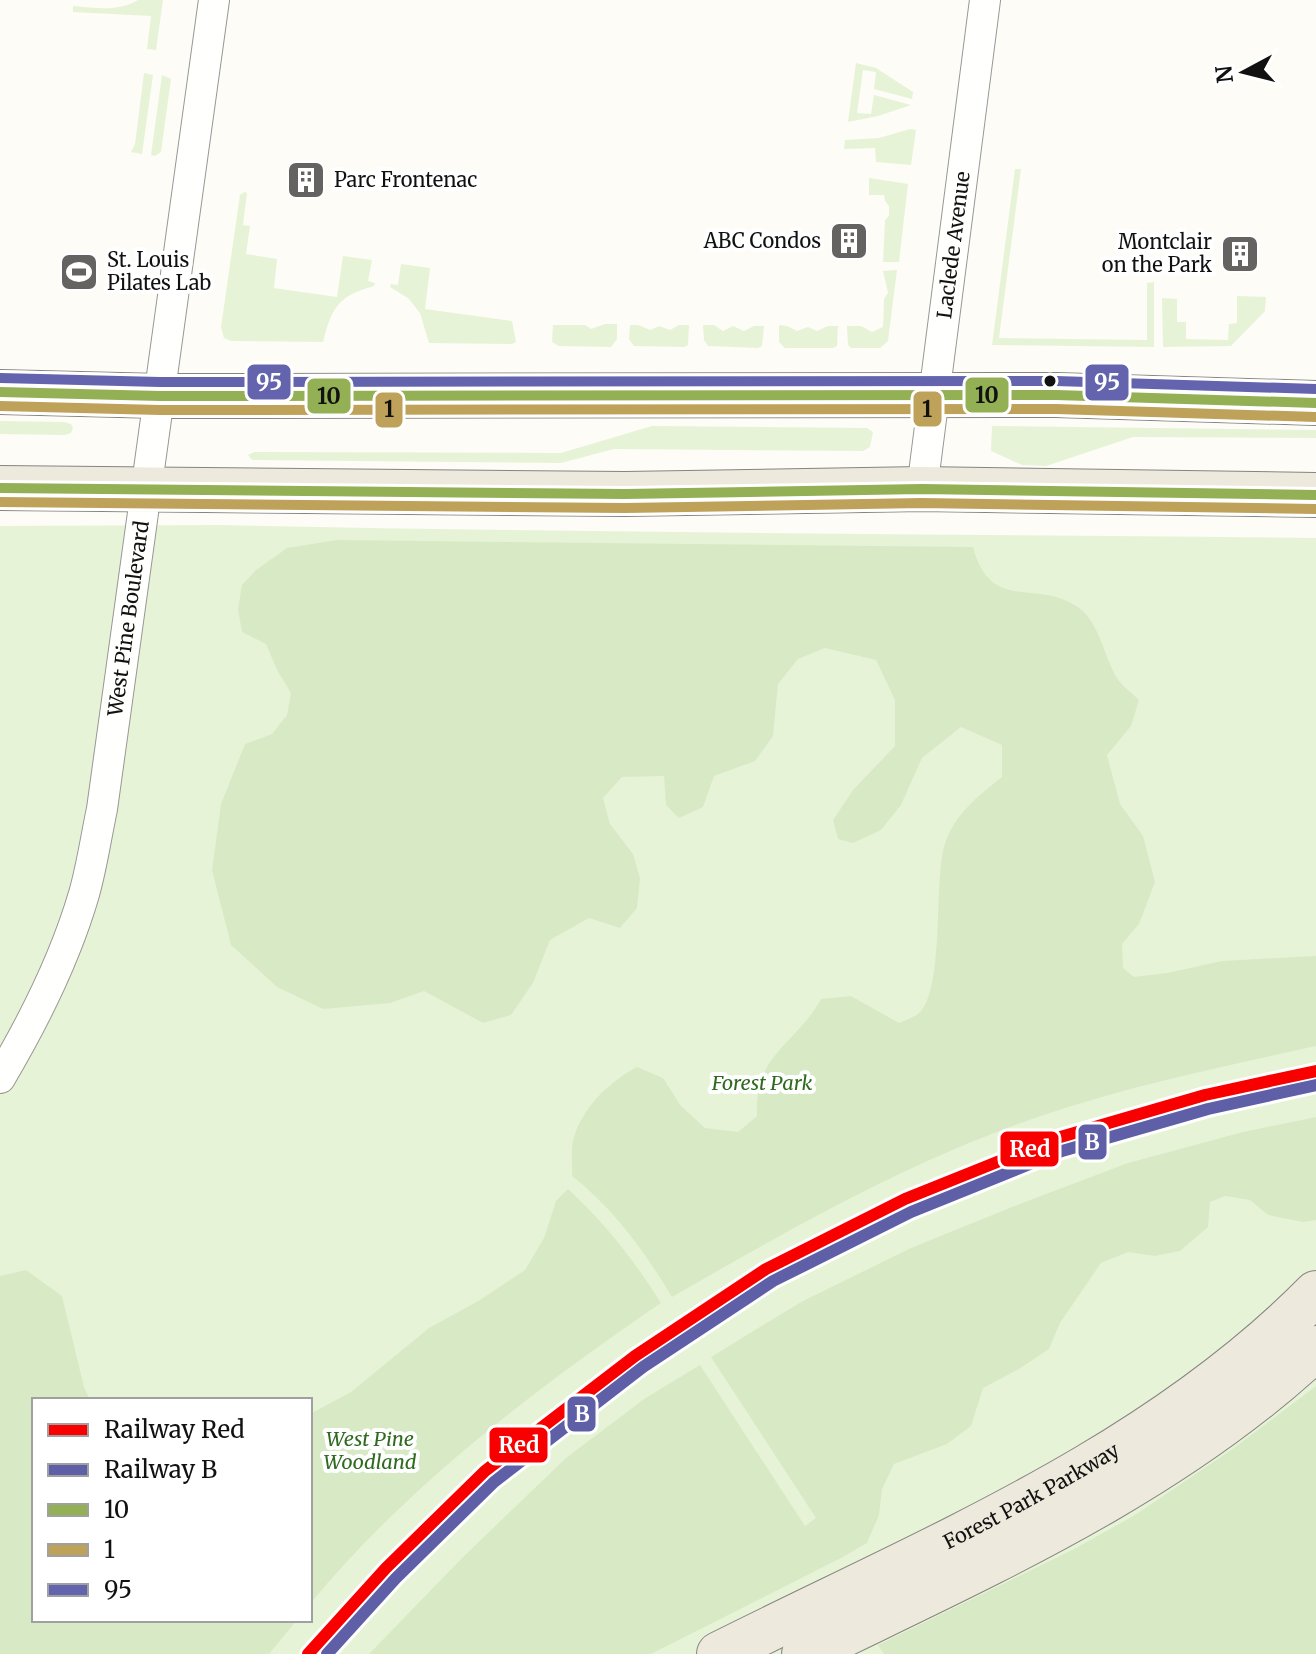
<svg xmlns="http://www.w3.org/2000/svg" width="1316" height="1654" viewBox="0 0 1316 1654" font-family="Merriweather,serif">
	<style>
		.green { fill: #e7f3d7; fill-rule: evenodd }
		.forest { fill: #d8eac5 }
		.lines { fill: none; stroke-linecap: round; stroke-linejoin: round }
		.minor-casing { stroke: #979795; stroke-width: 32 }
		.primary-casing { stroke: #858482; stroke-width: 46 }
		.minor { stroke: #fffffe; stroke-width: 30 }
		.primary { stroke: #ede9dc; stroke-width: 44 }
		.bus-1-casing { stroke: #fff; stroke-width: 16 }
		.bus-2-casing { stroke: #fff; stroke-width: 16 }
		.bus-3-casing { stroke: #fff; stroke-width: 16 }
		.bus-1 { stroke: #94b054; stroke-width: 10 }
		.bus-2 { stroke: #bfa259; stroke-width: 10 }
		.bus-3 { stroke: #6364ad; stroke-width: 10 }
		.rail-1-casing { stroke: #fff; stroke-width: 18 }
		.rail-2-casing { stroke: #fff; stroke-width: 18 }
		.rail-1 { stroke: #f80000; stroke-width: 12 }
		.rail-2 { stroke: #5f5fa8; stroke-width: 12 }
		.bus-dot { fill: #111; stroke: #fff; stroke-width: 3 }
		.labels { text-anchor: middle; stroke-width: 8; stroke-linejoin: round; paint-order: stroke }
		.poi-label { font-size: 20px; fill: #111; stroke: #fff; text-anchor: start }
		.street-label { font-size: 20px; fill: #111; stroke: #fff }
		.park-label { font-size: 20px; font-style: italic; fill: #2f6b1f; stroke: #fff }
		.line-badge { stroke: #fff; stroke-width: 3 }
		.badge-label { font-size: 22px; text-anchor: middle; font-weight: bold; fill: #fff }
		.pale-badge-label { font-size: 22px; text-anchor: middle; font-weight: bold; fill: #111 }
	</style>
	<rect width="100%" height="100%" fill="#fdfcf7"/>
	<g class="green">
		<path d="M138 0H163L156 50 147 49 151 16 73 12V6C96 8 118 12 138 0Z"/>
		<path d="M856 63 876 68 913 92 912 99 874 89 876 72 863 70 857 113 871 114 874 95 911 105 878 116 848 122Z"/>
		<path d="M144 73 153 75 142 154 131 152 135 144Z"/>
		<path d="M162 75 171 79 161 152 155 156 151 155Z"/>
		<path d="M910 129 916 130 911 165 876 162 875 148 844 149 845 140 879 138Z"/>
		<path d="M1015 169H1021L999 338 1147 340V283L1154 282V347L992 345Z"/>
		<path d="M869 178 908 184 899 262H883L885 220 889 216V206L885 201 884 195H869Z"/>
		<path d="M244 192 247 193 243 225 250 226 246 254 277 259 274 288 337 297 343 256 372 260 368 281 375 283 374 286C338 296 332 307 323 342L231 341 224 338 221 327 240 195Z"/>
		<path d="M401 264 430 268 425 309 512 321 516 342 512 344 429 343 420 313 408 298 390 287 391 284 398 285Z"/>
		<path d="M897 270 888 341 880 348H851L848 345 847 326H861L872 332 883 327 884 299 888 293 883 271Z"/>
		<path d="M1237 296 1266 297 1265 311 1231 346 1163 347 1162 298 1177 299V322H1186V339L1228 340 1229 324 1237 323Z"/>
		<path d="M605 324H617V339L611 347 559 346 552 342 553 325H585L591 329Z"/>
		<path d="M630 325H638L650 330 659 326 670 330 679 325H689L688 345 684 347 634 346 629 339Z"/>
		<path d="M703 325H714L723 331 733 326 744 331 754 326H764L762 346 758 348 708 346 704 340Z"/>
		<path d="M779 325 787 326 797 331 808 327 817 331 828 326H838L837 346 833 348H785L779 342Z"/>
		<path d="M0 421 64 422 71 424 73 428 71 433 65 435 0 434Z"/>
		<path d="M652 426 867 428 873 432 870 447 863 451 614 449 561 463 252 460 248 455 254 452 561 453Z"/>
		<path d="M992 426 1316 430V438L1133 437 1046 466 1022 465 991 451Z"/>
		<path d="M221 525C586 533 951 534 1316 538V1654H0V526ZM34 1400H310V1620H34Z"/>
	</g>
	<g class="forest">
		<path d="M337 540 973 547C991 614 1035 578 1078 607 1099 621 1104 657 1117 678 1122 686 1132 693 1139 700L1131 726 1107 755 1120 804 1143 836 1155 882 1139 924 1122 944 1123 968 1134 977 1167 973 1222 961 1316 956V1046C1226 1066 1137 1084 1050 1113 916 1157 794 1227 672 1297 644 1251 615 1210 572 1176 573 1164 570 1149 574 1137 583 1107 610 1081 637 1067L663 1078 681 1106 705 1128 738 1132 757 1116C754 1053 795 1046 821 999L851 996 899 1023C906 1020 916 1017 921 1011 944 983 934 885 944 847 953 815 978 796 1002 777V745L961 727 922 758 901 805 881 830 853 843 838 839 833 820 853 790 895 746V700L876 660 825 648 798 659 778 684 773 736 755 761 714 776 703 807 679 818 666 805 664 776 622 777 603 798 610 824 633 854 640 878 637 908 620 928 589 918 550 940 533 983 511 1015 483 1023 424 991 390 1003 323 1009 277 987 231 945 212 870 221 804 245 744 272 734 287 715 291 693 277 670 266 644 242 632 238 609 242 585 256 570 287 548Z"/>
		<path d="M1316 1117V1220L1303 1222 1268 1215 1250 1200 1225 1196 1210 1202 1208 1227 1180 1251 1155 1256 1128 1252 1101 1263 1060 1323 1049 1349 1019 1369 983 1388 971 1426 947 1444 894 1464 882 1489 879 1515 867 1543 841 1558 651 1654H369L463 1557 566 1458 644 1399 700 1365 805 1526 816 1518 711 1357 801 1302 911 1248 1017 1205 1128 1163 1243 1132Z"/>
		<path d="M568 1189C605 1223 634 1260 661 1303 534 1390 408 1485 310 1604V1414L351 1392 429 1328 480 1300 525 1270 544 1238 556 1201Z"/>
		<path d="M26 1270 62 1296 84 1387 90 1400H34V1620H297L269 1654H0V1276Z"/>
		<path d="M1316 1386V1654H884L878 1645 1074 1549 1135 1515 1231 1450Z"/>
	</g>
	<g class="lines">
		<defs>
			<g id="minor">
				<path id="s1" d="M922 489 985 0"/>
				<path id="s2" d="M0 1078C35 1019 65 959 84 894 92 866 96 837 102 809L214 0"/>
			</g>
			<g id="primary">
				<path d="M0 392 160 396 1056 395 1316 403"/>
				<path d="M0 488 625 494 922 489 1316 495"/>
				<path id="s3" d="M719 1654C926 1550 1151 1460 1316 1293"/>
				<path d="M804 1654C981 1567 1171 1485 1316 1348"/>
			</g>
		</defs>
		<use href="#minor" class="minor-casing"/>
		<use href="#primary" class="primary-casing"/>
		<use href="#minor" class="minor"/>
		<use href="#primary" class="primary"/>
		<defs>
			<g id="bus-1">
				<path d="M0 392 160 396 1056 395 1316 403"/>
				<path d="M0 488 625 494 922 489 1316 495"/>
			</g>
			<g id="bus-2">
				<path d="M0 406 160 410 1056 409 1316 417"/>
				<path d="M0 502 625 508 922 503 1316 509"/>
			</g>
			<path id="bus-3" d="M0 378 160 382 1056 381 1316 389"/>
		</defs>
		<use href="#bus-1" class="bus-1-casing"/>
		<use href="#bus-2" class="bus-2-casing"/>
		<use href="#bus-3" class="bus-3-casing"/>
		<use href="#bus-1" class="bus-1"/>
		<use href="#bus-2" class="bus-2"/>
		<use href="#bus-3" class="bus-3"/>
		<defs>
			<path id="rail-1" d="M308 1654 386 1568 485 1471 635 1356 766 1269 905 1199 1057 1138 1205 1095 1316 1071"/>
			<path id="rail-2" d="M327 1654 396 1578 494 1482 643 1367 773 1281 911 1212 1062 1151 1208 1109 1316 1085"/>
		</defs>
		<use href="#rail-1" class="rail-1-casing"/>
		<use href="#rail-2" class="rail-2-casing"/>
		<use href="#rail-1" class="rail-1"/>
		<use href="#rail-2" class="rail-2"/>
	</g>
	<defs>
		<symbol id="building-square" viewBox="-11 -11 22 22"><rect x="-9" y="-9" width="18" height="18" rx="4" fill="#646362" stroke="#fff"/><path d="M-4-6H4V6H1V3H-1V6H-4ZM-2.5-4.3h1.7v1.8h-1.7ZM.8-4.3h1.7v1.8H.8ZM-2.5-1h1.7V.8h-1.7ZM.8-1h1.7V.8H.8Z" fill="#fff"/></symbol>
		<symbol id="stadium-square" viewBox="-11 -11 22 22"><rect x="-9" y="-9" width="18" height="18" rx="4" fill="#646362" stroke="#fff"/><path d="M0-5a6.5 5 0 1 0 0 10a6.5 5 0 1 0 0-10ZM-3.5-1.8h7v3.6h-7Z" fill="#fff"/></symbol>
	</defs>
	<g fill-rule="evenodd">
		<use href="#building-square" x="284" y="158" width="44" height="44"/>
		<use href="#building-square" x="827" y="219" width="44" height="44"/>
		<use href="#building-square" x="1218" y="232" width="44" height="44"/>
		<use href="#stadium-square" x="57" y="250" width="44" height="44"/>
	</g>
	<circle class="bus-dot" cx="1050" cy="381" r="7"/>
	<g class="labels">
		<g class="poi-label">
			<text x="334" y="187">Parc Frontenac</text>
			<text x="821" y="248" text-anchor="end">ABC Condos</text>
			<text x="1212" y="249" text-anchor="end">Montclair<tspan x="1212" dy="23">on the Park</tspan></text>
			<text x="107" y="267">St. Louis<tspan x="107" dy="23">Pilates Lab</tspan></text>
		</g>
		<g class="street-label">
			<text dy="7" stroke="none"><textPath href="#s1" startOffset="246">Laclede Avenue</textPath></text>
			<text dy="7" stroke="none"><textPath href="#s2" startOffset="482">West Pine Boulevard</textPath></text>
			<text dy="7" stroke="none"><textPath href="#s3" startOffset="350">Forest Park Parkway</textPath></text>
		</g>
		<g class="park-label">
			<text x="762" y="1090">Forest Park</text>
			<text x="370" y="1446">West Pine<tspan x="370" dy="23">Woodland</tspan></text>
		</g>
	</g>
	<g class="line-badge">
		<rect x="246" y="363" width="46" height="38" rx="8" fill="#6364ad"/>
		<rect x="1084" y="363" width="46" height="39" rx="8" fill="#6364ad"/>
		<rect x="964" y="376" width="46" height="38" rx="8" fill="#94b054"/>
		<rect x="306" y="377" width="46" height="38" rx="8" fill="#94b054"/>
		<rect x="912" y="390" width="31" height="38" rx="8" fill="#bfa259"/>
		<rect x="374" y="391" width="30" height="38" rx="8" fill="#bfa259"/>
		<rect x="1077" y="1123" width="31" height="38" rx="8" fill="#5f5fa8"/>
		<rect x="999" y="1130" width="61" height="38" rx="8" fill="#f80000"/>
		<rect x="566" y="1395" width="31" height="38" rx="8" fill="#5f5fa8"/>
		<rect x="488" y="1426" width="61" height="38" rx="8" fill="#f80000"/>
	</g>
	<g class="badge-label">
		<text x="269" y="390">95</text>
		<text x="1107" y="390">95</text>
		<text x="1092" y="1150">B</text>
		<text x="1030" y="1157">Red</text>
		<text x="582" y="1422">B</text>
		<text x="519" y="1453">Red</text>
	</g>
	<g class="pale-badge-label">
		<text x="987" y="403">10</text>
		<text x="329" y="404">10</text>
		<text x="927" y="417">1</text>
		<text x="389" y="417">1</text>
	</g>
	<rect x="32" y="1398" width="280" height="224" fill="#ffffff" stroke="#a0a0a0" stroke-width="2"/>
	<rect x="48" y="1424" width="40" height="12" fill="#f80000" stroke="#a0a0a0" stroke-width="2"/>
	<text x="104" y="1438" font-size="24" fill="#111111">Railway Red</text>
	<rect x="48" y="1464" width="40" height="12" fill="#5f5fa8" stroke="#a0a0a0" stroke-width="2"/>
	<text x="104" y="1478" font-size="24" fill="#111111">Railway B</text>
	<rect x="48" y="1504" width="40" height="12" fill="#94b054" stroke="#a0a0a0" stroke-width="2"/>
	<text x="104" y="1518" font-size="24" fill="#111111">10</text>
	<rect x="48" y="1544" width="40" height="12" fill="#bfa259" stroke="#a0a0a0" stroke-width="2"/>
	<text x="104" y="1558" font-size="24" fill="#111111">1</text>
	<rect x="48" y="1584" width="40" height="12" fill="#6364ad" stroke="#a0a0a0" stroke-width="2"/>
	<text x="104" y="1598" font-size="24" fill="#111111">95</text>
	<g transform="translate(1244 72) rotate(263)" stroke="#ffffff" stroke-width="6" paint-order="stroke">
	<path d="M0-6L14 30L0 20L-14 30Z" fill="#111111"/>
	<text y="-12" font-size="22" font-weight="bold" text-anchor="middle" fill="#111111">N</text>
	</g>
</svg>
